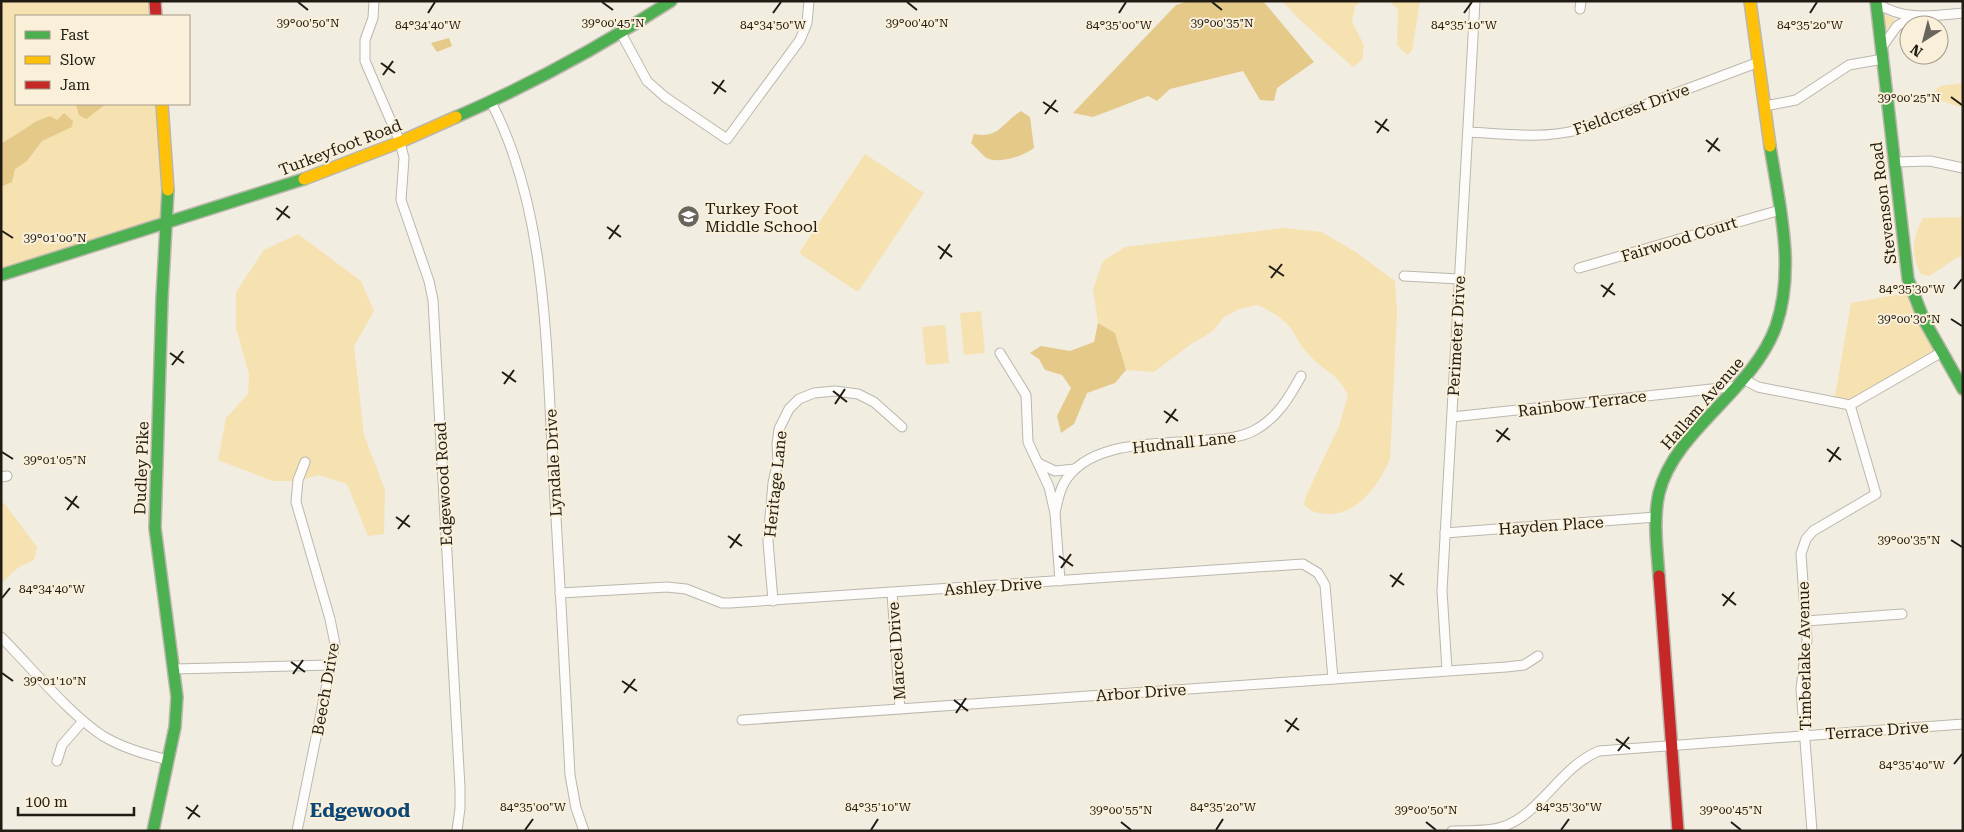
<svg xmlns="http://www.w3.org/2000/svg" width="1964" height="832" viewBox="0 0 1964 832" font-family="'Roboto Serif',serif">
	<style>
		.green { fill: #f6e1b1 }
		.water { fill: #e4c988 }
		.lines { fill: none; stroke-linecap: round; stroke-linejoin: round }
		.street-casing { stroke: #bbb7ad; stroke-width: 11 }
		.fast-casing { stroke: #bbb7ad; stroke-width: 14 }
		.slow-casing { stroke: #bbb7ad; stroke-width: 14 }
		.jam-casing { stroke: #bbb7ad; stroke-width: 14 }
		.street { stroke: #fdfcfa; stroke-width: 9 }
		.fast { stroke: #4caf50; stroke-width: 11 }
		.slow { stroke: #ffc107; stroke-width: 11 }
		.jam { stroke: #c62828; stroke-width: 11 }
		.ticks { fill: none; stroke: #201c14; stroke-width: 2 }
		.labels { text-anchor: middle; stroke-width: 4; stroke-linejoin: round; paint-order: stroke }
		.street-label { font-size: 16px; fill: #201c14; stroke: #faf0d9 }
		.poi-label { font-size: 16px; fill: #201c14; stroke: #faf0d9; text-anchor: start }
		.quarter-label { font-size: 19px; font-weight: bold; fill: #0d4778; stroke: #faf0d9 }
		.ticks-label { font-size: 12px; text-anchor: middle; fill: #201c14; stroke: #faf0d9; stroke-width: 4; stroke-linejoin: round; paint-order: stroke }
	</style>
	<rect width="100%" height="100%" fill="#f2ede1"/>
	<g class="green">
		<path d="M1 1H154L155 16H16V104H162L166 223 1 275Z"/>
		<path d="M1282 1H1362L1355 6 1352 22 1364 45 1362 60 1353 67 1300 20Z"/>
		<path d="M1389 1H1420L1412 51 1407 55 1397 45 1398 9Z"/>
		<path d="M1883 13 1896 20 1886 30 1885 29Z"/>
		<path d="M1963 83V108L1937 99 1932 94 1940 86Z"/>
		<path d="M865 154 924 193 858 292 799 253Z"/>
		<path d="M1963 217V257H1958L1929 276 1921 274C1910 256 1913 236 1923 218Z"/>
		<path d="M1284 228 1322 232 1357 253 1395 281 1397 313 1390 459C1379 484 1359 514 1329 514 1317 513 1313 513 1304 505L1306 496 1339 426 1348 395C1336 371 1326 373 1310 356 1301 348 1297 337 1290 327 1282 317 1269 311 1258 305L1239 309 1223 318 1213 331 1191 344 1154 372 1126 370 1115 333 1098 323 1093 289 1103 261 1125 247Z"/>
		<path d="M298 234 361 281 374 311 354 346 364 435 385 490 384 534 368 536 347 484 319 475 296 481H272L218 460 226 418 248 394 249 374 236 328V292L264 250Z"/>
		<path d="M1912 292 1942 352 1850 405 1834 402 1851 303Z"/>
		<path d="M981 311 985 353 964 355 960 313Z"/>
		<path d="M945 325 949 363 926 365 922 327Z"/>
		<path d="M1 502 4 503 37 547 34 560 19 567 1 583Z"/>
	</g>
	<g class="water">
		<path d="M1189 1H1263L1314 62 1277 88 1274 101 1260 100 1243 71 1170 89 1157 101 1148 96 1093 117 1073 113 1176 5Z"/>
		<path d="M449 38 452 46 437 52 431 43Z"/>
		<path d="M76 104H106L86 119 79 115Z"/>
		<path d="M1021 111 1030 117 1034 148C1023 156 1003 163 989 159 983 157 976 147 971 143L974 134C999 139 1002 123 1021 111Z"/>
		<path d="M64 113 73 121 72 127 42 141 27 161 15 169 12 182 1 187V144L37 121 50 116 57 120Z"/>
		<path d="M1098 323 1115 333 1126 370 1115 383 1087 393 1074 424 1061 433 1057 416 1071 388 1062 375 1045 370 1039 359 1030 353 1041 346 1070 351 1094 342Z"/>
	</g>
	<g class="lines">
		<defs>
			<g id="street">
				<path d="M374 1 373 18 365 40V61L400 142 404 158 401 200 429 281 433 300 460 788V808L457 831"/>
				<path d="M1876 3C1905 21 1930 16 1963 13"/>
				<path d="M1580 9 1581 1"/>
				<path d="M621 33 647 81 665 97 727 139 800 40 807 23 809 1"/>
				<path d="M1882 47 1897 26 1912 17"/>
				<path d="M491 102C547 209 546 346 553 465 559 568 565 672 570 775L576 808 584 831"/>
				<path d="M1765 106 1796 100 1849 65 1883 59"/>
				<path d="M1468 132C1506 134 1542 139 1578 130L1759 62"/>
				<path d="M1895 162 1930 161 1963 168"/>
				<path d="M1579 268 1780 210"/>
				<path d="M1404 276 1459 279"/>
				<path d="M1000 353 1026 395 1028 442 1049 487 1055 513 1060 581"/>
				<path d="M1745 380 1758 387 1850 405 1942 352"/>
				<path d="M1452 417 1739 386"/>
				<path d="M1038 463 1055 471 1075 469"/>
				<path d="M1 477 7 476"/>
				<path d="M1055 513C1057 503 1059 492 1064 483 1089 439 1161 445 1207 440 1222 439 1241 438 1255 430 1277 418 1289 398 1301 376"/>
				<path d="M1445 533 1656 517"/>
				<path d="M560 593 667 587 686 589 722 603H730L1303 564 1318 573 1325 585 1333 679"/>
				<path d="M892 593 900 709"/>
				<path d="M773 601 768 541 773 483 778 461 777 444 779 429 789 409 799 399 814 393 835 391 858 394 874 402 902 427"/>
				<path d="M1806 621 1902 614"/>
				<path d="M1 637C31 667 69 714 103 736 123 748 145 754 168 760"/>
				<path d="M174 669 330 665"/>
				<path d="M1447 670 1442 591 1475 1"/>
				<path d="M742 720 1506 667 1524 665 1538 656"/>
				<path d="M57 761 62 745 83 721"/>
				<path d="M297 831 335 644 330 619 296 502 298 480 305 462"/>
				<path d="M1452 831C1468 830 1487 832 1502 827 1540 815 1561 766 1599 751L1963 724"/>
				<path d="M1812 831 1801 689 1807 640 1801 554 1806 539 1813 531 1876 494 1850 405"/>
			</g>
			<g id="fast">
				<path d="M1876 1 1908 279 1924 320 1963 389"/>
				<path d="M456 117C530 85 603 45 671 1"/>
				<path d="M1 275 304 179"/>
				<path d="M1659 576C1657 549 1653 519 1659 493 1675 429 1753 391 1776 326 1796 268 1779 204 1770 146"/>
				<path d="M153 831 175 727 177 697 155 528 162 298 168 190"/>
			</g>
			<g id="slow">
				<path d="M1750 1 1770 146"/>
				<path d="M162 104 168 190"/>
				<path d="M304 179 400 142 456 117"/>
			</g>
			<g id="jam">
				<path d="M155 1 156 16"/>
				<path d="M1659 576 1678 831"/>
			</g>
		</defs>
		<use href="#street" class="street-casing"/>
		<use href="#fast" class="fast-casing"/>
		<use href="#slow" class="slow-casing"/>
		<use href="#jam" class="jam-casing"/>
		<use href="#street" class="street"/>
		<use href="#fast" class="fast"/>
		<use href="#slow" class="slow"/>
		<use href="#jam" class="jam"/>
	</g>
	<path class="ticks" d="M298 2 308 10M602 2 613 10M907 2 917 10M1212 2 1222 10M428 13 435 2M773 13 781 2M1119 13 1126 2M1464 13 1472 2M1810 13 1817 2M381 63 395 73M383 75 393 61M712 82 726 92M714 94 724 80M1951 97 1962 105M1043 102 1058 112M1045 114 1056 100M1375 121 1389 131M1377 133 1387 119M1706 140 1720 151M1708 152 1718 138M276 208 290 218M277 220 288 206M607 227 621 237M2 231 13 238M609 239 619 225M938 246 952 257M940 259 950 244M1269 266 1284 276M1271 278 1282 264M1601 285 1615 295M1954 289 1962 279M1603 297 1613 283M1951 319 1962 326M170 353 184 363M172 365 183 351M502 372 516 382M504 384 514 370M833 391 847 402M835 404 845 389M1164 411 1178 421M1166 423 1176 409M1496 430 1510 440M1497 442 1508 428M1827 449 1841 460M2 452 13 459M1829 462 1839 447M65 497 79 508M67 510 77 496M396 517 410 527M398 529 409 515M728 536 742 546M1951 540 1962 547M730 548 740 534M1059 556 1073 566M1061 568 1071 554M1390 575 1404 585M1392 587 1402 573M1722 594 1736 605M2 598 10 588M1723 606 1734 592M291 662 305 672M2 673 13 681M293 674 303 660M622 681 637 691M624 693 635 679M954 700 968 711M956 713 966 698M1285 720 1299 730M1287 732 1297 718M1616 739 1630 749M1618 751 1629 737M1954 764 1962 754M186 807 200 817M188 819 198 805M1121 822 1131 830M1426 822 1436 830M1731 822 1741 830M525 830 533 819M871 830 878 819M1216 830 1223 819M1561 830 1569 819"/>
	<defs>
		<symbol id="school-disc" viewBox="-11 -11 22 22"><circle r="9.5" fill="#6a655c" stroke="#faf0d9"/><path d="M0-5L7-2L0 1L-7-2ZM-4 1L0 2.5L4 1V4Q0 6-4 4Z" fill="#fff"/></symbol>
	</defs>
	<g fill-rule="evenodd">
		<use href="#school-disc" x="676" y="204" width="25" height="25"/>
	</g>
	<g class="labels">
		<g class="street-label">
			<text transform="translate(1631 109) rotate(-20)" y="6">Fieldcrest Drive</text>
			<text transform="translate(340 147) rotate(-21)" y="6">Turkeyfoot Road</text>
			<text transform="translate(1883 203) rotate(-97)" y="6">Stevenson Road</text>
			<text transform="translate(1679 239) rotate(-17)" y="6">Fairwood Court</text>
			<text transform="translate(1456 336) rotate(-87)" y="6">Perimeter Drive</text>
			<text transform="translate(1582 403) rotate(-7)" y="6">Rainbow Terrace</text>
			<text transform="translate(1702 403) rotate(-49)" y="6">Hallam Avenue</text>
			<text transform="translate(1184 442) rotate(-6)" y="6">Hudnall Lane</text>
			<text transform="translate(553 463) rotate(-93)" y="6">Lyndale Drive</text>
			<text transform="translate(141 468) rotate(-88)" y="6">Dudley Pike</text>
			<text transform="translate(443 484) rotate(-93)" y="6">Edgewood Road</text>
			<text transform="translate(775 484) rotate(-84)" y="6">Heritage Lane</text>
			<text transform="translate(1551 525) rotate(-4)" y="6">Hayden Place</text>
			<text transform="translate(993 586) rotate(-4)" y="6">Ashley Drive</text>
			<text transform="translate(896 651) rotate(-94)" y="6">Marcel Drive</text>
			<text transform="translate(1804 656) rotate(-91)" y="6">Timberlake Avenue</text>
			<text transform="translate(325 689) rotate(-80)" y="6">Beech Drive</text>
			<text transform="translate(1141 692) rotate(-4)" y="6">Arbor Drive</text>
			<text transform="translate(1877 730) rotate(-4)" y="6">Terrace Drive</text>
		</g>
		<g class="poi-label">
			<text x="705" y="214">Turkey Foot<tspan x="705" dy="18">Middle School</tspan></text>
		</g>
		<g class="quarter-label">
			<text x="360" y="817">Edgewood</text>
		</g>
	</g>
	<g class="ticks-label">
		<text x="308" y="27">39°00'50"N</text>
		<text x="613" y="27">39°00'45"N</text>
		<text x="917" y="27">39°00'40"N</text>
		<text x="1222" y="27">39°00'35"N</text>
		<text x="428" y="29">84°34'40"W</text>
		<text x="773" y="29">84°34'50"W</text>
		<text x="1119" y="29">84°35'00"W</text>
		<text x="1464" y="29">84°35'10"W</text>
		<text x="1810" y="29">84°35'20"W</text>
		<text x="1909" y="102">39°00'25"N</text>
		<text x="55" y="242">39°01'00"N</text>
		<text x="1912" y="293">84°35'30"W</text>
		<text x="1909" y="323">39°00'30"N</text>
		<text x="55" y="464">39°01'05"N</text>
		<text x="1909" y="544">39°00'35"N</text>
		<text x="52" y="593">84°34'40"W</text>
		<text x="55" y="685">39°01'10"N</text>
		<text x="1912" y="769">84°35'40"W</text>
		<text x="533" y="811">84°35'00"W</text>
		<text x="878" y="811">84°35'10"W</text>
		<text x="1223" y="811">84°35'20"W</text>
		<text x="1569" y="811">84°35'30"W</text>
		<text x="1121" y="814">39°00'55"N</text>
		<text x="1426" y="814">39°00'50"N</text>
		<text x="1731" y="814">39°00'45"N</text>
	</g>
	<rect width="1964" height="832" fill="none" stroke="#201c14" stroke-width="5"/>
	<rect x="15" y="15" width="175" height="90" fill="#faf0d9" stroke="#a39b8a"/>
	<rect x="25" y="31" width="25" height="8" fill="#4caf50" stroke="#a39b8a"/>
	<text x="60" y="40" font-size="15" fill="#201c14">Fast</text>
	<rect x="25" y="56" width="25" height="8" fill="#ffc107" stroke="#a39b8a"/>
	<text x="60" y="65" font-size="15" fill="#201c14">Slow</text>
	<rect x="25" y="81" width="25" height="8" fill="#c62828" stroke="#a39b8a"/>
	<text x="60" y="90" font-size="15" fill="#201c14">Jam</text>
	<g transform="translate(1924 40) rotate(216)"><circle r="24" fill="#faf0d9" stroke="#a39b8a"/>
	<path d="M0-4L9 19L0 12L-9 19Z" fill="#6a655c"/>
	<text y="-8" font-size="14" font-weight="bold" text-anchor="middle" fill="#201c14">N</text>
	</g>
	<path d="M18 807v8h116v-8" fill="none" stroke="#201c14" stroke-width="2.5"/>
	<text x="25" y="807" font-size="15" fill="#201c14" stroke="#faf0d9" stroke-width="4" paint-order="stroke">100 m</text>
</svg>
